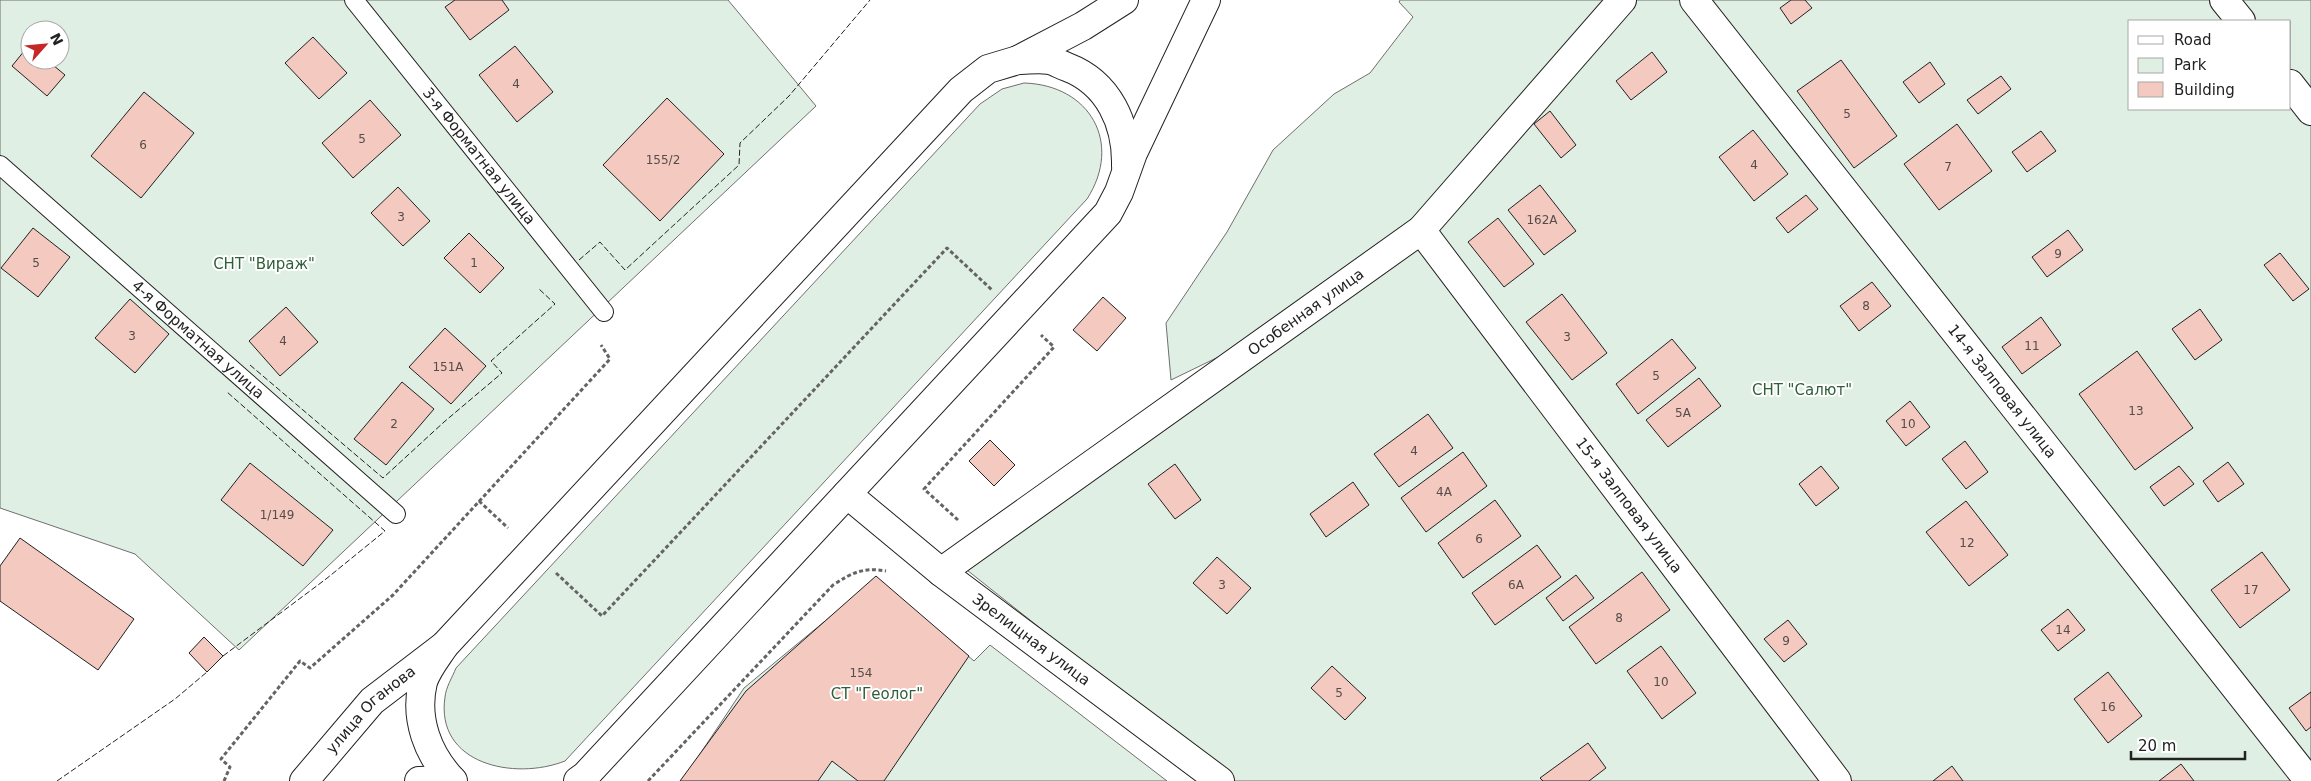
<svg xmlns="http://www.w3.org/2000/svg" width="2311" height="781" viewBox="0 0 2311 781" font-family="'DejaVu Sans',sans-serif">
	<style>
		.green { fill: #e0efe3; stroke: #6f6f6f; fill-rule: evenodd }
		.building { fill: #f3c9c0; stroke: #222 }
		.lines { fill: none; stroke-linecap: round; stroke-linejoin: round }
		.service-casing { stroke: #222; stroke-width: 20 }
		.minor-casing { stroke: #222; stroke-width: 30 }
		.tertiary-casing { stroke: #222; stroke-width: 30 }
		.secondary-casing { stroke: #222; stroke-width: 30 }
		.primary-casing { stroke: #222; stroke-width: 30 }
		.path { stroke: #646464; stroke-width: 3; stroke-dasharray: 4 2.5; stroke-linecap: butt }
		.service { stroke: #fff; stroke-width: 18 }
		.minor { stroke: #fff; stroke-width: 28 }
		.tertiary { stroke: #fff; stroke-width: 28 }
		.secondary { stroke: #fff; stroke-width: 28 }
		.primary { stroke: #fff; stroke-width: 28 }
		.fence { stroke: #222; stroke-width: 1; stroke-dasharray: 6 2.5; stroke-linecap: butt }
		.labels { text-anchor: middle; stroke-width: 4; stroke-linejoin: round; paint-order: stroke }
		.number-label { font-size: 12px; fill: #564c4a }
		.street-label { font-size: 15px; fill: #222; stroke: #fff }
		.park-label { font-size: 15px; fill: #2f5e38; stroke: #fff }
	</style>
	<rect width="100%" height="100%" fill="#fff"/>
	<g class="green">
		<path d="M0 0H728L816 106 239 650 135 554 0 508ZM30 30H60V60H30Z"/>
		<path d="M1400 0H2311V781H1233L948 555 1243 345 1171 380 1166 323 1227 232 1273 150 1334 94 1370 73 1413 17 1399 2ZM2130 21H2290V109H2130Z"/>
		<path d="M1024 83C1090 85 1123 143 1087 199L565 761C514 781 435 764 445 697 446 687 452 678 456 668L980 104 1002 89Z"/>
		<path d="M877 578 974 661 990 645 1167 781H682L744 688Z"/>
	</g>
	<g class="building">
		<path d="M455 0H502L509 10 470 40 445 7Z"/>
		<path d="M1791 0H1805L1812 8 1791 24 1780 8Z"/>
		<path d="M313 37 347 73 319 99 285 63Z"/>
		<path d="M29 45 30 60H47L65 75 47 96 12 66Z"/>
		<path d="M515 46 553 92 517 122 479 75Z"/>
		<path d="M1652 52 1667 72 1631 100 1616 81Z"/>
		<path d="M1841 60 1897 136 1854 168 1797 91Z"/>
		<path d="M1930 62 1945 84 1919 103 1903 82Z"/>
		<path d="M2001 76 2011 89 1978 114 1967 100Z"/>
		<path d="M144 92 194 133 141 198 91 156Z"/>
		<path d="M667 98 724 154 660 221 603 165Z"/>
		<path d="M370 100 401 135 353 178 322 143Z"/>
		<path d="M1550 111 1576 145 1561 158 1534 124Z"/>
		<path d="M1957 124 1992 171 1939 210 1904 164Z"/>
		<path d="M1753 130 1788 174 1754 201 1719 157Z"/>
		<path d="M2041 131 2056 151 2027 172 2012 152Z"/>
		<path d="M1540 185 1576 231 1544 255 1508 210Z"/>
		<path d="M398 187 430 221 403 246 371 213Z"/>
		<path d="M1806 195 1818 209 1788 233 1776 218Z"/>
		<path d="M1498 218 1534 264 1504 287 1468 242Z"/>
		<path d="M33 228 70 257 38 297 1 268Z"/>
		<path d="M2068 230 2083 250 2047 277 2032 257Z"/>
		<path d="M469 233 504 268 480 293 444 258Z"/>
		<path d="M2280 253 2309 289 2293 301 2264 265Z"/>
		<path d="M1872 282 1891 306 1859 331 1840 306Z"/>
		<path d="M1562 294 1607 353 1572 380 1526 322Z"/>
		<path d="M1103 297 1126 318 1097 351 1073 330Z"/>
		<path d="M130 299 169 334 135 373 95 338Z"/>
		<path d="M286 307 318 342 280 376 249 341Z"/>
		<path d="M2200 309 2222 340 2195 360 2172 329Z"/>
		<path d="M2041 317 2061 345 2022 374 2002 347Z"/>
		<path d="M445 328 486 366 451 404 409 367Z"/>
		<path d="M1672 339 1696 368 1638 414 1616 384Z"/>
		<path d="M2137 351 2193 428 2135 470 2079 394Z"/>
		<path d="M1699 378 1721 406 1668 447 1646 420Z"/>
		<path d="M402 382 434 409 386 465 354 439Z"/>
		<path d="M1910 401 1930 427 1906 446 1886 421Z"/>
		<path d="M1428 414 1453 448 1399 487 1374 454Z"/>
		<path d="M990 440 1015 465 994 486 969 461Z"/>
		<path d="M1965 441 1988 472 1966 489 1942 459Z"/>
		<path d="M1463 452 1487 486 1426 532 1401 498Z"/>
		<path d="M2228 462 2244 484 2218 502 2203 481Z"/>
		<path d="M250 463 333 530 303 566 221 500Z"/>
		<path d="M1175 464 1201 500 1175 519 1148 484Z"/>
		<path d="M1821 466 1839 488 1816 506 1799 484Z"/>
		<path d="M2179 466 2194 484 2164 506 2150 487Z"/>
		<path d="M1353 482 1369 505 1326 537 1310 514Z"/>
		<path d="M1495 500 1521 536 1463 578 1438 543Z"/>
		<path d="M1966 501 2008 555 1969 586 1926 532Z"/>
		<path d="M20 538 134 619 98 670 0 601V566Z"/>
		<path d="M1537 545 1561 577 1495 625 1472 593Z"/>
		<path d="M2262 552 2290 590 2240 628 2211 590Z"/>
		<path d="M1217 557 1251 588 1227 614 1193 583Z"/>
		<path d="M1642 572 1670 610 1596 664 1569 627Z"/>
		<path d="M1576 575 1594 598 1563 621 1546 598Z"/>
		<path d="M876 576 969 656 884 781H858L832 761 818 781H680L746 691Z"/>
		<path d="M2068 609 2085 630 2058 651 2041 630Z"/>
		<path d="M1788 620 1807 644 1784 662 1764 639Z"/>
		<path d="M204 637 223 656 207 672 189 653Z"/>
		<path d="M1661 646 1696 693 1662 719 1627 671Z"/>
		<path d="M1332 666 1366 698 1345 720 1311 688Z"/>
		<path d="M2108 672 2142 716 2108 743 2074 699Z"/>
		<path d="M2311 692V727L2306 731 2289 708Z"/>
		<path d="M1588 743 1606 768 1589 781H1543L1540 778Z"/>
		<path d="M2181 764 2194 781H2159Z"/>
		<path d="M1952 766 1963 781H1933Z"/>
	</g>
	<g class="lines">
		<defs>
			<g id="service">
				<path id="s1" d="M354 0 604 312"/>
				<path id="s2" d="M0 165 396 514"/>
			</g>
			<g id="minor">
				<path id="s3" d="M1694 0 2309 781"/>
				<path d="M2224 0 2241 21"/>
				<path d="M2290 84 2311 111"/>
				<path id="s4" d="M1421 230 1837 781"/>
				<path id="s5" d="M941 572 1421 230 1622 0"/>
			</g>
			<g id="tertiary">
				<path id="s6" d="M847 494 941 572 1220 781"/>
			</g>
			<g id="secondary">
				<path id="s7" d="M304 781 372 701 444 646"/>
				<path d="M419 781 452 780"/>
			</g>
			<g id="primary">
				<path d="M1018 60C1028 60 1039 58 1049 60 1055 61 1061 65 1067 67 1109 83 1127 124 1126 166"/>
				<path d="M453 781C428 755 414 719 423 682 427 669 437 657 445 645L961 90 988 69 1018 60 1083 26 1124 0"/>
				<path d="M578 781 585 776 1108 213 1119 192 1133 153 1206 0"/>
			</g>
		</defs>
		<use href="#service" class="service-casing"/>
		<use href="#minor" class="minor-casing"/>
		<use href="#tertiary" class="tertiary-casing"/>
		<use href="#secondary" class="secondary-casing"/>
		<use href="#primary" class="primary-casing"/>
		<g class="path">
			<path d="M479 501 508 528"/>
			<path d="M958 520 924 489 1054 347 1041 335"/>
			<path d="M556 573 602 616 947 248 992 290"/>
			<path d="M224 781 230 767 221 759 300 661 310 668 393 595 610 359 601 345"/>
			<path d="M648 781 833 585C852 573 862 567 886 571"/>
		</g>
		<use href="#service" class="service"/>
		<use href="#minor" class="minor"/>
		<use href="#tertiary" class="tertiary"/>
		<use href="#secondary" class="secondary"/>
		<use href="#primary" class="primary"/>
		<g class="fence">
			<path d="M579 260 600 242 625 270 739 165 740 143 789 96 870 0"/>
			<path d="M250 365 383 478 444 422 502 373 491 361 555 304 538 288"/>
			<path d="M223 656 326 579 385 531 227 392"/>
			<path d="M57 781 175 699 207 672"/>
		</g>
	</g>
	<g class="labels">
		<g class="number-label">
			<text x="516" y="88">4</text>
			<text x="1847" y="118">5</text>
			<text x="362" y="143">5</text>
			<text x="143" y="149">6</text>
			<text x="663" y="164">155/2</text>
			<text x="1754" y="169">4</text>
			<text x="1948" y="171">7</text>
			<text x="401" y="221">3</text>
			<text x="1542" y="224">162А</text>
			<text x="2058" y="258">9</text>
			<text x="36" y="267">5</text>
			<text x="474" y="267">1</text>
			<text x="1866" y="310">8</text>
			<text x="132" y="340">3</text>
			<text x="1567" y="341">3</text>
			<text x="283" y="345">4</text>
			<text x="2032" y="350">11</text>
			<text x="448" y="371">151А</text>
			<text x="1656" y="380">5</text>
			<text x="2136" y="415">13</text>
			<text x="1683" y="417">5А</text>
			<text x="394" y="428">2</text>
			<text x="1908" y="428">10</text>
			<text x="1414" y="455">4</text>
			<text x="1444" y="496">4А</text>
			<text x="277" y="519">1/149</text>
			<text x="1479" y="543">6</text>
			<text x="1967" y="547">12</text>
			<text x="1222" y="589">3</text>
			<text x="1516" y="589">6А</text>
			<text x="2251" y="594">17</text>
			<text x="1619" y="622">8</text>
			<text x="2063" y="634">14</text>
			<text x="1786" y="645">9</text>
			<text x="861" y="677">154</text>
			<text x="1661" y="686">10</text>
			<text x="1339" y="697">5</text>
			<text x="2108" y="711">16</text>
		</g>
		<g class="street-label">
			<text dy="5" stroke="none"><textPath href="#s1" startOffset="200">3-я Форматная улица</textPath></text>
			<text dy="5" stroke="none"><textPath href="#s5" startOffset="448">Особенная улица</textPath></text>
			<text dy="5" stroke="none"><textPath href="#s2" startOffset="264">4-я Форматная улица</textPath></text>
			<text dy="5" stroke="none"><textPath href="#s3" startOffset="498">14-я Залповая улица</textPath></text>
			<text dy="5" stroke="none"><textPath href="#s4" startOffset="345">15-я Залповая улица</textPath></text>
			<text dy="5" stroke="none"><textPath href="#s6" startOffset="235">Зрелищная улица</textPath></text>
			<text dy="5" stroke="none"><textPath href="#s7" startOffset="98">улица Оганова</textPath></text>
		</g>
		<g class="park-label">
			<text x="264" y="269">СНТ "Вираж"</text>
			<text x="1802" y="395">СНТ "Салют"</text>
			<text x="877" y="699">СТ "Геолог"</text>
		</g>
	</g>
	<rect x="2128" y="20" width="162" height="90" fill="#ffffff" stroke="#a7a7a7"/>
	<rect x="2138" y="36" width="25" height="8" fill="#ffffff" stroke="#a7a7a7"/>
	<text x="2174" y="45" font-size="15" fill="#222222">Road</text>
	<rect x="2138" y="58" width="25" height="15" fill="#e0efe3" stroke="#a7a7a7"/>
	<text x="2174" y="70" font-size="15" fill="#222222">Park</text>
	<rect x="2138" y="82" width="25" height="15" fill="#f3c9c0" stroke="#a7a7a7"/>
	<text x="2174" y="95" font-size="15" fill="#222222">Building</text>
	<g transform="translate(45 45) rotate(63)"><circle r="24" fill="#ffffff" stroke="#a7a7a7"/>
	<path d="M0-4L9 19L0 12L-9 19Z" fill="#c62828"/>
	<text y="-8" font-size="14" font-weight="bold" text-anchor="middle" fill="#222222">N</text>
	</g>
	<path d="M2131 751v8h114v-8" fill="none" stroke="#222222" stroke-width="2.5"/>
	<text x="2138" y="751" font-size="15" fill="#222222" stroke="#ffffff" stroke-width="4" paint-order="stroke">20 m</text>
</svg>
